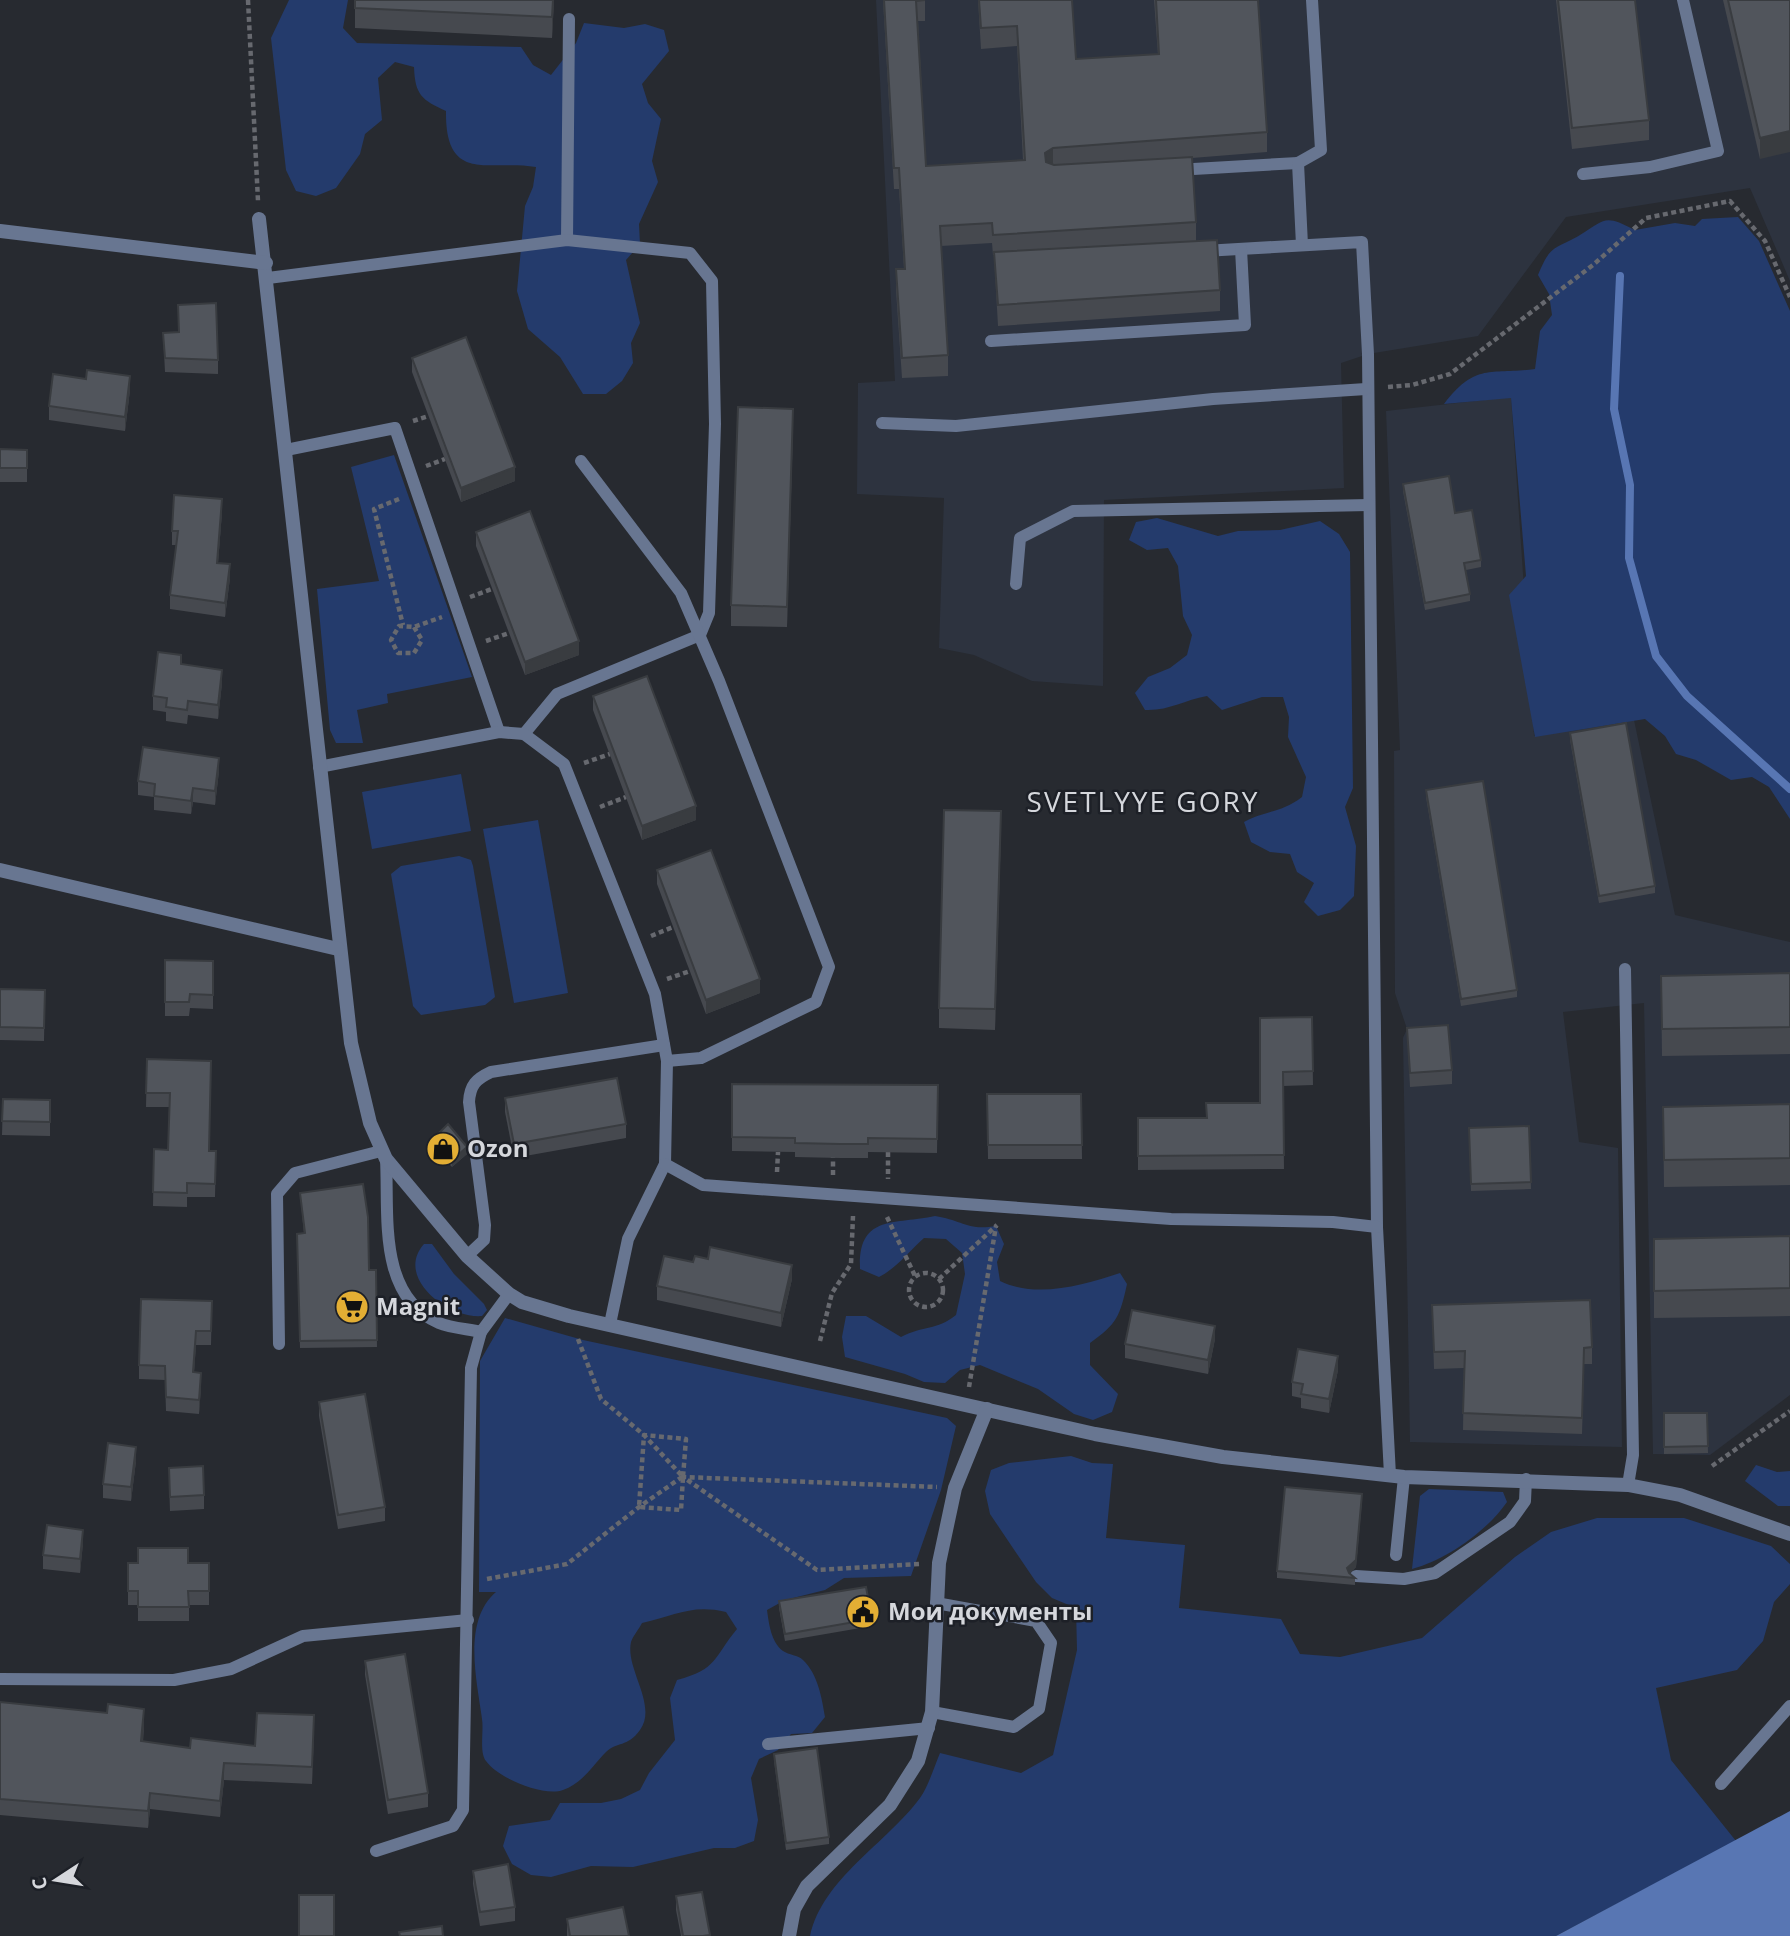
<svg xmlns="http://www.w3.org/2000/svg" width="1790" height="1936" viewBox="0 0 1790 1936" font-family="'Open Sans',sans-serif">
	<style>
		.built { fill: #2d333f }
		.green { fill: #243b6c }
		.water { fill: #5876b3 }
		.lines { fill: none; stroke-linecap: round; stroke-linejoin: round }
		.stream { stroke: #5876b3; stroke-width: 8 }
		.path { stroke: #67696f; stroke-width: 4.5; stroke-dasharray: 5 3.5; stroke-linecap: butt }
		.service { stroke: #687691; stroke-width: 12 }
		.minor { stroke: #687691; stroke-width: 14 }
		.wall { fill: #46494f }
		.shaded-wall { fill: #393c40 }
		.building { fill: #51555c; stroke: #393c40; stroke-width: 2 }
		.labels { text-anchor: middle; stroke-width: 5; stroke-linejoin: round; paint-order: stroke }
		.poi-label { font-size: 24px; font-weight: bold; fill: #d5d7dc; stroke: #1d2027; text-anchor: start }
		.quarter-label { font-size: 28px; letter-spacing: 2px; fill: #d5d7dc; stroke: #1d2027 }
	</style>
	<rect width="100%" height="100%" fill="#272a30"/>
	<g class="built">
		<path d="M876 0H1790V281L1750 188 1566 217 1478 336 1368 354 1341 363 1344 488 1104 500 1103 686 1032 681 974 655 939 648 944 498 857 494 858 383 895 381Z"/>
		<path d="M1511 397 1534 736 1634 720 1675 915 1790 942V1395L1710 1455 1653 1454 1644 1003 1563 1012 1579 1142 1618 1148 1622 1447 1410 1442 1403 1038 1407 1029 1395 993 1394 751 1400 750 1386 411Z"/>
	</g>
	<g class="green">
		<path d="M289 0H348L343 28 357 43 521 47 533 65 551 75 576 43 584 23 624 28 645 24 664 30 669 51 642 84 648 103 661 119 652 161 658 182 639 224 640 244 626 260 640 323 631 343 633 363 622 381 606 394H583L560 357 528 329 517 291 525 206 533 187 536 167C490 159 445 185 446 111 422 100 415 95 414 67L395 62 378 78 382 120 365 134 360 154 336 188 316 196 296 191 286 170 271 38Z"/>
		<path d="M1738 217 1759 241 1790 311V819L1769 787 1752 777 1731 780 1696 760 1676 754 1665 736 1645 719 1535 737 1509 595 1526 576 1511 398 1444 404C1476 362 1491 375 1535 369L1540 331 1552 315 1549 294 1538 275C1551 243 1555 250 1580 235 1606 219 1604 214 1635 230L1675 223 1695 226 1702 219Z"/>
		<path d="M394 455 472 677 387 694 388 703 357 710 363 743H336L330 730 317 589 379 581 351 467Z"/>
		<path d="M1157 518 1218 536 1238 531 1280 530 1320 521 1339 534 1350 552 1353 788 1345 807 1356 846 1354 896 1340 910 1318 916 1304 902 1314 883 1297 872 1290 854 1270 852 1251 842 1244 822C1267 810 1281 813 1302 797L1306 777 1288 737 1289 717 1283 697H1262L1222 710 1207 696C1184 700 1169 711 1145 710L1135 693 1148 677 1170 668 1187 655 1192 635 1183 616 1178 566 1168 548 1147 550 1129 540 1136 522Z"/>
		<path d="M461 774 471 831 372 849 362 792Z"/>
		<path d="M538 820 568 993 514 1003 483 829Z"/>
		<path d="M459 856 471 860 473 866 495 997 485 1005 421 1015 413 1006 391 874 401 866Z"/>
		<path d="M935 1216C962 1220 967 1231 996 1226L1004 1244 997 1262 1000 1281C1037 1299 1083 1285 1120 1273L1127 1284C1120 1316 1117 1324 1090 1343V1365L1118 1394 1112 1412 1093 1420 1074 1414 1038 1389 980 1365 960 1370 945 1383 924 1382 905 1374 845 1357 842 1337 846 1316H866L901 1337C924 1325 936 1331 956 1315L965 1274 962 1253 946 1239 924 1238C908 1252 898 1267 879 1277L860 1269C858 1214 894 1225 935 1216Z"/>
		<path d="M424 1244H432L454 1274 484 1304 487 1310 482 1316C449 1319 394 1278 424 1244Z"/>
		<path d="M505 1318 583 1340 947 1418 956 1426 941 1490 911 1576 844 1578 825 1590 785 1600 767 1610C769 1624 771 1642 783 1651 789 1655 798 1655 803 1660 818 1674 822 1699 825 1717L812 1733 791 1734 778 1750 759 1759 751 1778 758 1820 754 1841 735 1848H714L633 1867 591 1866 551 1877 531 1875 512 1864 503 1846 509 1826 550 1820 560 1803H601L621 1799 640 1790 649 1773 675 1740 670 1698 677 1680C718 1669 713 1658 737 1629L726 1612C691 1604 675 1616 642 1623 639 1629 633 1636 631 1642 625 1669 658 1705 640 1730 627 1748 617 1741 606 1752 592 1766 583 1783 563 1790 543 1797 498 1778 486 1761 479 1752 484 1731 482 1719 477 1681 462 1621 496 1592H479L480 1361Z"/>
		<path d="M1071 1456 1092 1463 1113 1464 1106 1538 1185 1545 1179 1608 1281 1619 1300 1654 1340 1657 1422 1638 1515 1557 1551 1532 1597 1518H1684L1771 1546 1790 1564V1584L1774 1602 1763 1641 1737 1670 1656 1688 1671 1760 1736 1841 1556 1936H810C823 1878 886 1844 920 1798 929 1785 934 1767 940 1753L1021 1773 1053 1755 1077 1650 1076 1608 1052 1598 1036 1582 990 1514 985 1491 991 1470 1009 1463Z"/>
		<path d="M1756 1465 1777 1472 1790 1471V1506H1778L1745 1481Z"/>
		<path d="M1429 1489 1503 1492 1507 1502C1487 1531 1446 1560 1412 1569L1420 1496Z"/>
	</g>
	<path class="water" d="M1790 1811V1936H1556Z"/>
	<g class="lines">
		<path class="stream" d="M1620 276 1614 409 1630 485 1629 558 1656 656 1687 696 1790 789"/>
		<g class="path">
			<path d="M248 0 258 201"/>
			<path d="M1388 387 1412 385 1450 374 1593 265 1646 218 1730 201 1765 241 1790 297"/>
			<path d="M413 421 429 416"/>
			<path d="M426 466 445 459"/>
			<path d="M399 499 374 509 403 625"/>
			<path d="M470 597 492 589"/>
			<path d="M414 627 422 640 414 653H398L391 640 399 626 414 627 442 617"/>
			<path d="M486 641 509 633"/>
			<path d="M584 763 610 754"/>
			<path d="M600 807 626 797"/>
			<path d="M651 936 673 927"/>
			<path d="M667 979 690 971"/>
			<path d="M888 1152V1179"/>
			<path d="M777 1172 778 1152"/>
			<path d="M833 1175V1153"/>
			<path d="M887 1217 915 1276"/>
			<circle cx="926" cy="1290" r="17"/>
			<path d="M939 1279 997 1225"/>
			<path d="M578 1339 601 1399 644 1435 683 1477 681 1510 639 1507 644 1435 686 1439 683 1477"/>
			<path d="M820 1341 832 1293 851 1264 853 1216"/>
			<path d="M969 1387 996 1226"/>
			<path d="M1712 1466 1790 1411"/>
			<path d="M919 1564 817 1570 683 1477 937 1487"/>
			<path d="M487 1579 567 1564 639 1507 682 1477"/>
		</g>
		<g class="service">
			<path d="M1176 170 1298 163"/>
			<path d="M1583 174 1650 167 1718 151 1683 0"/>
			<path d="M567 240 569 19"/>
			<path d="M1302 245 1298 163 1321 150 1312 0"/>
			<path d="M1204 251 1362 242 1368 354 1377 1227 1390 1475"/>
			<path d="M268 278 567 240 690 253 712 281 715 424 709 613 700 635 557 694 524 734"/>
			<path d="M991 341 1245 325 1241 249"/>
			<path d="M882 423 956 426 1213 399 1366 389"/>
			<path d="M286 450 395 428 499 732"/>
			<path d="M581 461 681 593 719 681 829 967 816 1002 701 1058 667 1061"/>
			<path d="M1016 584 1020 538 1073 511 1369 505"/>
			<path d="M319 767 499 732 524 734 564 764 655 994 667 1061 665 1164 628 1239 610 1324"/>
			<path d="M1625 969 1633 1455 1628 1485"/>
			<path d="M386 1159C389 1215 377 1296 439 1323 451 1328 468 1329 481 1332L509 1294"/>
			<path d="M665 1164 703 1185 1171 1219 1333 1222 1377 1227"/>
			<path d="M467 1256 484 1240 485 1225 469 1102C470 1085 476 1079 491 1072L664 1045"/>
			<path d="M279 1344 277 1194 295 1173 381 1151"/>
			<path d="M1396 1555 1404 1477"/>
			<path d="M1356 1576 1404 1579 1435 1573 1510 1522 1525 1501 1526 1479"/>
			<path d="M0 1679 174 1680 231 1669 303 1636 468 1620"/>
			<path d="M932 1712 1014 1727 1039 1709 1051 1643 1036 1621 936 1603"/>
			<path d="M768 1744 929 1728"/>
			<path d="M1721 1784 1790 1706"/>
			<path d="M376 1851 453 1826 463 1810 471 1368 481 1332"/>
		</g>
		<g class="minor">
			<path d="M259 219 351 1043 370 1123 386 1159 467 1256 509 1294 522 1302 569 1316 1095 1434 1223 1457 1404 1477 1628 1485 1680 1495 1790 1534"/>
			<path d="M0 231 266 263"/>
			<path d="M0 870 338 949"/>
			<path d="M789 1936 794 1909 807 1886 890 1805 918 1761 932 1712 939 1563 955 1488 987 1409"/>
		</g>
	</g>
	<g class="wall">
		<path d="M355 0H554L552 38 355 28Z"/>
		<path d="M883 0H925V21H918L926 166 1023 160 1017 46 981 49 978 0H1072L1076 59 1158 55 1154 0H1258L1267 132V152L1192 158 1196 222V242L1220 290V311L998 326 994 255H993L992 243 941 246 948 355V376L902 378 896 290V269H904L899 189H894Z"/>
		<path d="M1556 0H1635L1649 120V140L1572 149Z"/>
		<path d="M1723 0H1790L1760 159Z"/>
		<path d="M178 305 218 360V374L165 372 163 333 178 332Z"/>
		<path d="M412 358 515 481 461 502 412 372Z"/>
		<path d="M130 390 125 431 49 420V406Z"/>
		<path d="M793 430 787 627 731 626V605Z"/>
		<path d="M0 449 27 450V482H0Z"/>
		<path d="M1403 484 1455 513 1481 560V567L1466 570 1470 594V601L1425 610 1403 491Z"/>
		<path d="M222 512 218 563 230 578 225 617 170 609V595L176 545H172V531Z"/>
		<path d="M476 532 579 655 525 675 476 546Z"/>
		<path d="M181 664 222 683 218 719 188 715 187 724 166 721V712L153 710V696Z"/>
		<path d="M593 696 696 820 642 840 593 710Z"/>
		<path d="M1570 733 1655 886V893L1599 903 1570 740Z"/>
		<path d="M219 771 215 805 193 802 191 814 154 810V797L138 795V781Z"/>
		<path d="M1426 790 1517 990V997L1461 1006 1426 797Z"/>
		<path d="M1001 832 995 1030 939 1028V1008Z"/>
		<path d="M657 870 760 993 706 1014 657 884Z"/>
		<path d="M165 960 213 961V1009L190 1008 189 1016H165Z"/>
		<path d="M1790 973V1054L1662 1056 1661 976Z"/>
		<path d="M0 989 45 990 44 1041 0 1040Z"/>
		<path d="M1312 1017 1313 1085 1283 1086 1284 1169 1138 1170V1118H1206L1260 1103Z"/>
		<path d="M1407 1028 1452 1070V1084L1410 1087Z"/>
		<path d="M147 1059 209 1151H216L215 1197H187V1207L153 1206 154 1149 168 1150 169 1107H146Z"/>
		<path d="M732 1084 938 1085 937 1153 868 1152V1158H840L795 1157V1152L732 1151Z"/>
		<path d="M987 1094H1081L1082 1159H988Z"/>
		<path d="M505 1098 626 1124V1138L514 1158 505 1112Z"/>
		<path d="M3 1099 50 1100V1136L2 1135Z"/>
		<path d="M1790 1104V1185L1664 1187 1663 1107Z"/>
		<path d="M1529 1126 1531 1189 1471 1191 1469 1128Z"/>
		<path d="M433 1139 467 1154 452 1167 433 1146Z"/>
		<path d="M300 1193 369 1270H376L377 1347 300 1348 297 1234H304Z"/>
		<path d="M1790 1236V1316L1654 1318V1239Z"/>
		<path d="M792 1279 781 1327 657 1300V1286Z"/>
		<path d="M212 1301 211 1345H196L194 1372 201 1387 199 1414 166 1411 165 1380 139 1379V1365Z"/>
		<path d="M1432 1305 1592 1347V1364H1584L1582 1434 1463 1430 1464 1368 1434 1369Z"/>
		<path d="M1215 1339 1208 1374 1125 1358V1344Z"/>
		<path d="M1338 1370 1329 1413 1301 1408V1398L1292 1396V1382Z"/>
		<path d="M319 1402 385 1507V1521L338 1529 319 1416Z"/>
		<path d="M1664 1413H1707L1708 1453 1664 1454Z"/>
		<path d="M136 1461 131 1501 103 1498V1484Z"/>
		<path d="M169 1481 204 1495V1509L170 1511Z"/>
		<path d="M1362 1501 1356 1567 1349 1574 1355 1578V1585L1277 1578V1571Z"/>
		<path d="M83 1543 80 1573 43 1569V1555Z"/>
		<path d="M128 1563H209V1605H189V1621H138V1605H128Z"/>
		<path d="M779 1601 872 1619V1626L785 1641 779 1608Z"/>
		<path d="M365 1661 428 1793V1807L388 1814 365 1675Z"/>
		<path d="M0 1702 144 1726 143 1742 190 1748 255 1746 314 1732 312 1784 224 1780 220 1817 150 1809 148 1828 0 1815Z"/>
		<path d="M774 1754 829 1837V1844L786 1850 774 1761Z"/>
		<path d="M473 1871 515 1907V1921L480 1926 473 1884Z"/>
		<path d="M702 1892 710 1936H681L676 1910V1896Z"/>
		<path d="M567 1919 629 1936H567Z"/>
	</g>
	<g class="shaded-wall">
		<path d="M553 0H554L552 38V17Z"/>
		<path d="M1790 131V152L1760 159V138Z"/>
		<path d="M1053 148V168L1045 174V153Z"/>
		<path d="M130 376V390L125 431V417Z"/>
		<path d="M793 409V430L787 627V607Z"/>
		<path d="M515 467V481L461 502V488Z"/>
		<path d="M222 499V512L217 577V563Z"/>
		<path d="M230 564V578L225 617V603Z"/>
		<path d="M579 641V655L525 675V662Z"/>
		<path d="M222 670V683L218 719V705Z"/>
		<path d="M219 758V771L215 805V791Z"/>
		<path d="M193 788V802L191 814V801Z"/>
		<path d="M696 806V820L642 840V826Z"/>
		<path d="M1001 811V832L995 1030V1009Z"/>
		<path d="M760 979V993L706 1014V1000Z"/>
		<path d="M467 1147V1154L452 1167V1160Z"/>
		<path d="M792 1265V1279L781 1327V1313Z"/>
		<path d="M1215 1326V1339L1208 1374V1360Z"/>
		<path d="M196 1331V1345L193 1386V1372Z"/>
		<path d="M1338 1356V1370L1329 1413V1399Z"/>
		<path d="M201 1373V1387L199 1414V1400Z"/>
		<path d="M136 1447V1461L131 1501V1487Z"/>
		<path d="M1362 1494 1356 1567 1347 1575V1568Z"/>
		<path d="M83 1530V1543L80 1573V1559Z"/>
		<path d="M144 1709V1726L141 1758V1741Z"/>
		<path d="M314 1715V1732L312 1784V1767Z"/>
		<path d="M224 1763V1780L220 1817V1801Z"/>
		<path d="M150 1793V1809L148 1828V1811Z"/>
	</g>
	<g class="building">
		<path d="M355 0H553L552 17 355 8Z"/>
		<path d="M884 0H925L916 1 926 166 1025 160 1017 26 981 28 979 0H1072L1076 59 1159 54 1156 0H1258L1267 132 1053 148 1045 153 1046 162 1054 165 1192 157 1196 222 993 235 992 223 940 226 948 355 902 358 896 269H905L899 168H894Z"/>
		<path d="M1558 0H1635L1649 120 1572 128Z"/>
		<path d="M1728 0H1790V131L1760 138Z"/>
		<path d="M1217 240 1220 290 998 305 994 252Z"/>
		<path d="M216 303 218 360 165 358 163 333 179 332 178 305Z"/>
		<path d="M466 337 515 467 461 488 412 358Z"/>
		<path d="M87 370 130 376 125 417 49 406 53 374 86 379Z"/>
		<path d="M738 407 793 409 787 607 731 605Z"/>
		<path d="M0 449 27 450V468H0Z"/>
		<path d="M1449 476 1455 513 1472 510 1481 560 1464 563 1470 594 1425 603 1403 484Z"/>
		<path d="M174 495 222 499 217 563 230 564 225 603 170 595 178 531H172Z"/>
		<path d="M530 511 579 641 525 662 476 532Z"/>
		<path d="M158 652 181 655V664L222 670 218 705 188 701 187 710 166 707 167 698 153 696Z"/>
		<path d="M647 676 696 806 642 826 593 696Z"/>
		<path d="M1626 723 1655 886 1599 896 1570 733Z"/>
		<path d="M143 747 219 758 215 791 193 788 191 801 154 796 155 784 138 781Z"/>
		<path d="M1483 781 1517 990 1461 999 1426 790Z"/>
		<path d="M944 810 1001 811 995 1009 939 1008Z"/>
		<path d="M711 850 760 979 706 1000 657 870Z"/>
		<path d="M165 960 213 961V995L190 994 189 1002H165Z"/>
		<path d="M1790 973V1027L1662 1029 1661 976Z"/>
		<path d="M0 989 45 990 44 1028 0 1027Z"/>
		<path d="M1312 1017 1313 1071 1283 1072 1284 1155 1138 1156V1118H1207L1206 1103H1260V1018Z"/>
		<path d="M1448 1025 1452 1070 1410 1073 1407 1028Z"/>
		<path d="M147 1059 211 1061 209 1151H216L215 1184 187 1183V1193L153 1192 154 1149 168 1150 170 1093H146Z"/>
		<path d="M617 1078 626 1124 514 1144 505 1098Z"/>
		<path d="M732 1084 938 1085 937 1139 868 1138V1144H840L795 1143V1138L732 1137Z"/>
		<path d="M987 1094H1081L1082 1145H988Z"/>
		<path d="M3 1099 50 1100V1122L2 1121Z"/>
		<path d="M1790 1104V1158L1664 1160 1663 1107Z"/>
		<path d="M448 1124 467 1147 452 1160 433 1139Z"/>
		<path d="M1529 1126 1531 1182 1471 1184 1469 1128Z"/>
		<path d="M363 1184 368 1217 369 1270H376L377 1340 300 1341 297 1234 305 1233 300 1193Z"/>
		<path d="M1790 1236V1288L1654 1291V1239Z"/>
		<path d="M710 1247 792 1265 781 1313 657 1286 664 1256 693 1262 695 1256 708 1259Z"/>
		<path d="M141 1299 212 1301 211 1331H196L193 1372 201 1373 199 1400 166 1397 165 1366 139 1365Z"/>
		<path d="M1590 1300 1592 1347 1584 1348 1582 1418 1463 1413 1465 1351 1434 1352 1432 1305Z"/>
		<path d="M1132 1310 1215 1326 1208 1360 1125 1344Z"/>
		<path d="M1298 1349 1338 1356 1329 1399 1301 1394 1303 1384 1292 1382Z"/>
		<path d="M365 1394 385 1507 338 1515 319 1402Z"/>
		<path d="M1664 1413H1707L1708 1446 1664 1447Z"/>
		<path d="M108 1443 136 1447 131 1487 103 1484Z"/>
		<path d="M203 1466 204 1495 170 1497 169 1468Z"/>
		<path d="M1285 1487 1362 1494 1356 1560 1347 1568 1349 1573 1355 1578 1277 1571Z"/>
		<path d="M47 1525 83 1530 80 1559 43 1555Z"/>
		<path d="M138 1548H188V1563H209V1591H188L189 1607H138V1591H128V1563H138Z"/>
		<path d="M866 1587 872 1619 785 1634 779 1601Z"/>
		<path d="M405 1654 428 1793 388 1800 365 1661Z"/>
		<path d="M0 1702 107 1713 108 1704 144 1709 141 1741 190 1748 191 1738 255 1746 257 1713 314 1715 312 1767 224 1763 220 1801 150 1793 148 1811 0 1799Z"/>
		<path d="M817 1748 829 1837 786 1843 774 1754Z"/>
		<path d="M508 1864 515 1907 480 1912 473 1871Z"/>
		<path d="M702 1892 710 1935 703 1936H683L676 1896Z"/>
		<rect x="299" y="1895" width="35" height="41"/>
		<path d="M623 1907 629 1936H570L567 1919Z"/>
		<path d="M442 1926 443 1936H400L399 1932Z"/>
	</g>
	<defs>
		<symbol id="shop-disc" viewBox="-11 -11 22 22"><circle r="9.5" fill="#e3ae34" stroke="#1d2027"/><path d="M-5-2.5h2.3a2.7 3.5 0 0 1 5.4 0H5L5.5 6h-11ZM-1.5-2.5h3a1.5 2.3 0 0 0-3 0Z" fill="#111"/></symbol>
		<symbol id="supermarket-disc" viewBox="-11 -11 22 22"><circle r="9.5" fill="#e3ae34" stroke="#1d2027"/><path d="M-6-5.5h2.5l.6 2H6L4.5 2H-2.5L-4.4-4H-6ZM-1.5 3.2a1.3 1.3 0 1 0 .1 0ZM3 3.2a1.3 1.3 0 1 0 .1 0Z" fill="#111"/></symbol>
		<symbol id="civic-disc" viewBox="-11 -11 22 22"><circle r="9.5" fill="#e3ae34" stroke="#1d2027"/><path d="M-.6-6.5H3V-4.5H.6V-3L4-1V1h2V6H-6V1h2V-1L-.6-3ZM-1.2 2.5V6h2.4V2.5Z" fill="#111"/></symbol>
	</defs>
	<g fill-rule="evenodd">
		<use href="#shop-disc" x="424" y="1130" width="38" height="38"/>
		<use href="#supermarket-disc" x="333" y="1288" width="38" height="38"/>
		<use href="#civic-disc" x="844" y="1593" width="38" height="38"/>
	</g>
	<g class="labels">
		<g class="poi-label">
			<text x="467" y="1157">Ozon</text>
			<text x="376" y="1315">Magnit</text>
			<text x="888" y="1620">Мои документы</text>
		</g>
		<g class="quarter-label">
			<text x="1143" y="812">SVETLYYE GORY</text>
		</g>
	</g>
	<g transform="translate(56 1880) rotate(258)" stroke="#1d2027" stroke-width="5" paint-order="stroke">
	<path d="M0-5L12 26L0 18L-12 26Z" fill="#d5d7dc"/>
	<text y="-10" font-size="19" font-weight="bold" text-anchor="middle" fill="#d5d7dc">С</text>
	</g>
</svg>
